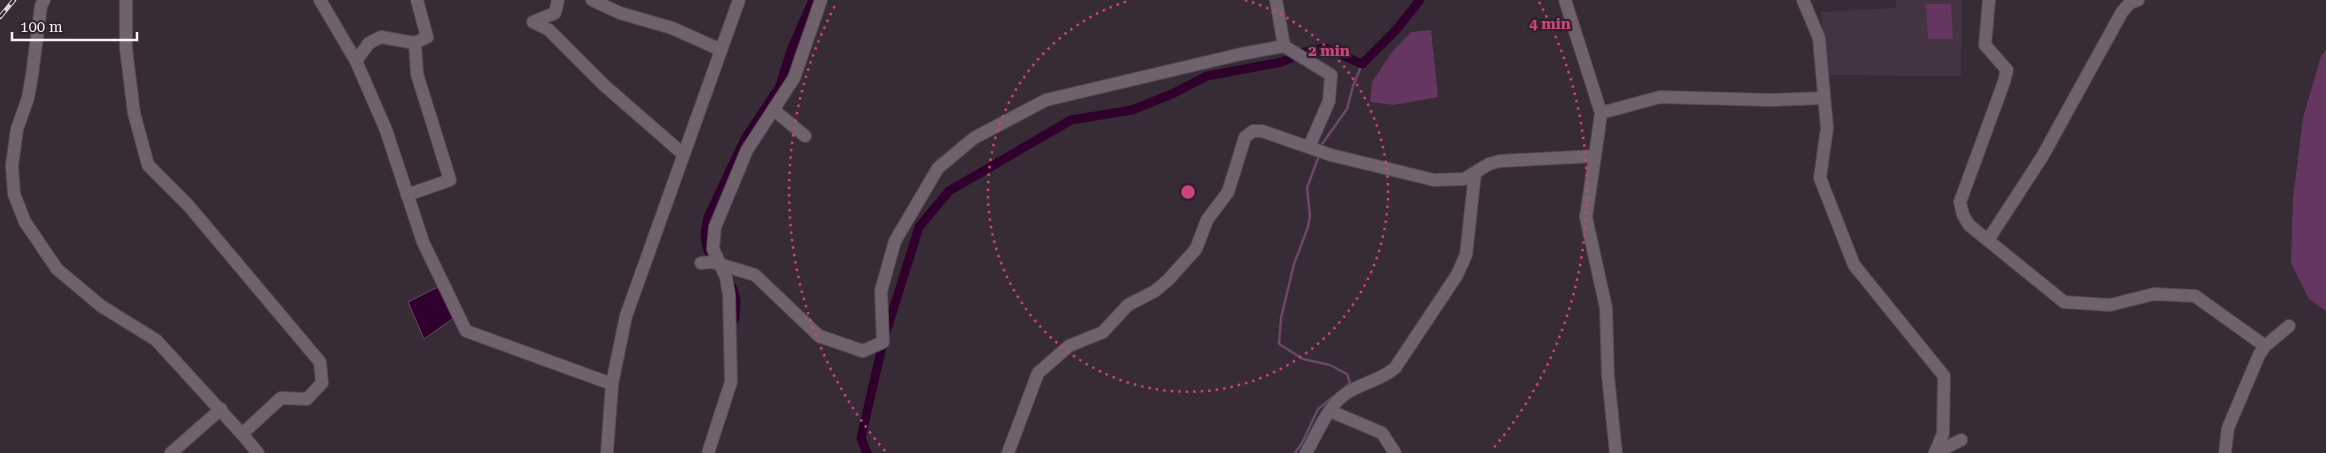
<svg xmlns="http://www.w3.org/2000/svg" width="2326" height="453" viewBox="0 0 2326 453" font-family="'Roboto Serif',serif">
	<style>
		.built { fill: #443442 }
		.green { fill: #65365f }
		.water { fill: #2f002b; stroke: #6c4868 }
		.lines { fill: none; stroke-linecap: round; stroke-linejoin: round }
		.stream { stroke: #6c4868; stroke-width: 2.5 }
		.canal { stroke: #2f002b; stroke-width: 9 }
		.minor-casing { stroke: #534951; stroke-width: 14 }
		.minor { stroke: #6f626d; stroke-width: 12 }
		.rail-casing { stroke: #ded6dc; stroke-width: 4.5 }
		.rail { stroke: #2d222b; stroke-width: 2.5; stroke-dasharray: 8; stroke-linecap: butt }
		.ring { fill: none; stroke: #cd437a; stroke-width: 2.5; stroke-dasharray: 2.5 5 }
		.centre { fill: #cd437a; stroke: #2d222b; stroke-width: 2.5 }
		.ring-label { font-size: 15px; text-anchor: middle; font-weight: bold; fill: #cd437a; stroke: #2d222b; stroke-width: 4.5; stroke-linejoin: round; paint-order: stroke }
	</style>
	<rect width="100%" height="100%" fill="#372b35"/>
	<path class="built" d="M1896 0H1962L1961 76 1828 75 1821 12 1896 8Z"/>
	<g class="green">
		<path d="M1926 4H1951L1953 39H1928Z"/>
		<path d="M1431 30 1438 97 1394 105 1370 102 1372 82 1392 52 1411 32Z"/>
		<path d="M2326 50V311L2309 299 2291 263 2293 198 2303 118 2321 56Z"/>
	</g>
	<path class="water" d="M444 284 455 317 424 339 408 302Z"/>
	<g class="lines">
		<g class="stream">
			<path d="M1322 144 1347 109 1353 86 1362 64"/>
			<path d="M1318 158 1307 188 1310 216 1308 227 1294 264 1281 318 1279 344 1303 359 1330 365 1347 374 1350 383 1345 387"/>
			<path d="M1295 453 1302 443 1318 409 1333 397"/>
		</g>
		<g class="canal">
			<path d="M1300 53 1326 48 1362 64 1396 30 1420 0"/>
			<path d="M711 257C704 244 704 229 709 215L745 139 780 86 791 50 813 0"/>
			<path d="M732 287 736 299 735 319"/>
			<path d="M867 453 861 438 883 342 919 227 949 191 1071 120 1132 110 1172 94 1207 76 1282 62 1293 57"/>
		</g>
		<defs>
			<g id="minor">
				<path d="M44 0 41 6 32 75 28 98 17 129 12 165 14 194 25 222 57 269 101 306 156 340 242 434"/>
				<path d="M126 0V49L134 113 148 165 188 205 320 362 322 383 307 399 281 398 242 434 258 453"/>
				<path d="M320 0 356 61 386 130 423 242 466 331 612 384"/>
				<path d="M558 0 555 13 533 22 549 30 605 86 683 154"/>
				<path d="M592 0 620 13 672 28 721 50"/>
				<path d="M1276 0 1284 46 1331 75 1329 101 1309 147"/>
				<path d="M1565 0 1601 113 1595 156"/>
				<path d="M1803 0 1819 38 1827 128 1820 178 1854 265 1944 376 1943 434 1935 453"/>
				<path d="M1989 0 1985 45 2007 70 2004 82 1960 202 1963 215 1969 225 2064 302 2110 305 2154 294 2195 296 2265 346"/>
				<path d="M356 61 369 43 381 37 415 43 427 37 417 0"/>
				<path d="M774 110 805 136"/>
				<path d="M1601 113 1660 97 1772 100 1824 98"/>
				<path d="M407 195 450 180 417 74 415 43"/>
				<path d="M1988 240 2042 157 2122 12 2130 3 2138 0"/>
				<path d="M701 263 712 262 755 275 819 336 863 351 883 342 881 291 895 241 938 168 974 138 1046 100 1241 54 1284 46"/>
				<path d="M1330 411 1382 433 1395 453"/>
				<path d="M171 453 221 409"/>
				<path d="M607 453 612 384 626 316 739 0"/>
				<path d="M708 453 731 382 729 295 726 277 713 249 715 227 747 150 794 78 821 0"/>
				<path d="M1008 453 1038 373 1069 346 1103 332 1128 305 1155 291 1168 280 1196 249 1207 220 1228 192 1245 137 1253 131H1262L1331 155 1434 180 1464 179 1489 164 1500 161 1595 156 1586 217 1606 308 1608 376 1616 453"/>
				<path d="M1306 453C1317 434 1327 408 1344 395 1360 383 1380 381 1395 368L1457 275 1466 255 1475 173"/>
				<path d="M1935 453 1961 440"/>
				<path d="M2225 453 2228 428 2259 355 2265 346 2289 326"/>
			</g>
		</defs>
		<use href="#minor" class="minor-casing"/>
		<use href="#minor" class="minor"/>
		<defs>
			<path id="rail" d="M0 17 14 0"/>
		</defs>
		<use href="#rail" class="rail-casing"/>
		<use href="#rail" class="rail"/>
	</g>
	<g class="ring">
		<path d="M1245 0A200 200 0 1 1 1131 0"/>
		<path d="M885 451A399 399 0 0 1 837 2M1539 2A399 399 0 0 1 1491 451"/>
	</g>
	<circle cx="1188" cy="192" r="8" class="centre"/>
	<g class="ring-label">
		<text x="1550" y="29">4 min</text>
		<text x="1329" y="56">2 min</text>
	</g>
	<path d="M12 32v8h125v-8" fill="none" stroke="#f9f1f7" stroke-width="2.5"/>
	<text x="20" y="32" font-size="15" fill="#f9f1f7" stroke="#2d222b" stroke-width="4" paint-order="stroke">100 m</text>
</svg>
